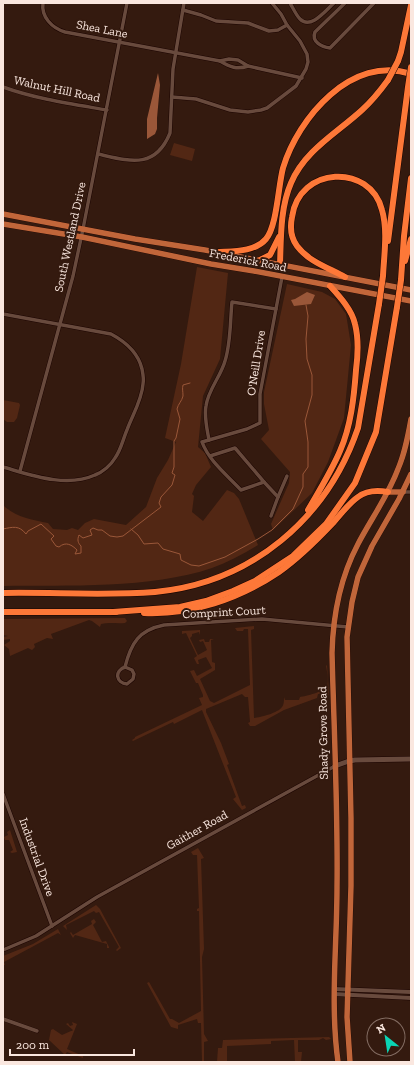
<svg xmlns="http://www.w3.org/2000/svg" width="414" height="1065" viewBox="0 0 414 1065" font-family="'Zilla Slab',serif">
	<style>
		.green { fill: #522714 }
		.water { fill: #9a5739 }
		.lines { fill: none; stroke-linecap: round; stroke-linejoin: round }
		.stream { stroke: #9a5739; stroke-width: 1 }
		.minor-casing { stroke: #1b0400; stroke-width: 4.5 }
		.tertiary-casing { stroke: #1b0400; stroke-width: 5 }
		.secondary-casing { stroke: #1b0400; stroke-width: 6 }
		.primary-casing { stroke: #1b0400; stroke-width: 6 }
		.motorway-casing { stroke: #1b0400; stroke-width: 7 }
		.minor { stroke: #684a3d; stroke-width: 3.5 }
		.tertiary { stroke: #684a3d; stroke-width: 4 }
		.secondary { stroke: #684a3d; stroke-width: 5 }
		.primary { stroke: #c1663a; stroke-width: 5.5 }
		.motorway { stroke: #fd7838; stroke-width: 6 }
		.motorway-bridge-casing { stroke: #1b0400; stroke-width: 7; stroke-linecap: butt }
		.motorway-bridge { stroke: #fd7838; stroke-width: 6 }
		.labels { text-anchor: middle; stroke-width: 4; stroke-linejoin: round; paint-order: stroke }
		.street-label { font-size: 12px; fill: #fae7df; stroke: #341a0f }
	</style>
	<rect width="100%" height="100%" fill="#341a0f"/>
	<g class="green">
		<path d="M174 143 195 149 192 161 170 155Z"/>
		<path d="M197 267 228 273 220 359 203 396 198 447 205 453 211 467 196 485 192 494 194 496 192 512 203 521 227 490 234 493 239 499 258 545C243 554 228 562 212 568 150 589 68 585 3 586V505C15 517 32 520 48 523L53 529 67 530 72 528 78 530 85 523 94 519 126 525 146 507 157 478 168 460 176 442 165 438 181 364Z"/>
		<path d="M287 284 322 292 335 299 346 314 351 345 344 418 328 462 312 493 273 530 271 524 289 483 290 472 261 439 269 430 264 404V392Z"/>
		<path d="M3 400 19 403 20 405 17 418 14 422H7L3 419Z"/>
		<path d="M125 618 127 621 125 623C117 624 109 622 101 624L100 627 92 621 89 620 51 634 53 639 47 638 34 644 35 647 32 650 28 648 10 656 9 649 4 645 10 641V639L3 640V637L8 636 3 635V619Z"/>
		<path d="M254 626V629L251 630 254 718C261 717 278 713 282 707 284 705 284 700 284 697L285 700H299L300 697C306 696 324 692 327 686 329 681 327 672 326 666L327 665 329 695 326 697 325 694H318L317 698 284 710 255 726H250L248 723 250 722 248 697H245L242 694 206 709V712L221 743 229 764 227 765 242 806 245 805 246 808 242 810 233 799 236 797 202 710 174 724 173 722 133 741 132 740 135 738V737L202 705 199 698 203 697V695L198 683H196L190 671 194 670 197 676 212 668 206 657 198 660 199 664H197L194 658 197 656 186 633 182 634V631L200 630V635L199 632 192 634V636L190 638 198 655 207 650 203 641 200 642 199 640 204 639 205 642H209L210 639H214L211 640 212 662 215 663V670L200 679 210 701 214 703 250 685 248 629H244L243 631H237L235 628Z"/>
		<path d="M10 830 17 852 12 853 10 852 13 850 9 840H5L4 837 8 835 7 832Z"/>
		<path d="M198 848 204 858 201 859 204 949 202 957 204 1034 208 1041 204 1042V1062H202L201 1023H198L197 1019 178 1025V1029L171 1027 147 983 149 982 170 1019H172L179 1023 201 1011 199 911H197V909L199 908 197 855H193L191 852Z"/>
		<path d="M96 905 100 909 121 948 117 951 116 950 119 947 99 912 96 913 94 911 66 925 67 930 63 926Z"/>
		<path d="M94 919 96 922 93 925 102 942 106 941 109 947V948H107V944L75 935 73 938 70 933 71 932 73 935 92 924 91 921Z"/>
		<path d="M58 929 61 935 58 933 4 962 5 965H4L3 956 33 944Z"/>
		<path d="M72 1022 77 1024 67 1049 83 1056V1058L67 1052 65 1055 49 1040 51 1030 53 1029 62 1035 71 1031H72L73 1030 66 1024 68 1023 70 1026 73 1025Z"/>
		<path d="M329 1037 331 1039 326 1040 323 1038 319 1040H298V1052H302L301 1062H295L294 1040 271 1041V1044L227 1046V1062H217L218 1048H222L223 1040Z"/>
	</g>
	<g class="water">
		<path d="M158 73 160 85 157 118V129L155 134 147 139V119Z"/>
		<path d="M307 292 315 295 311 304 294 306 291 300 295 299Z"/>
	</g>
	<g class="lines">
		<g class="stream">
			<path d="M3 529C13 527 19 525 26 534L28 531 41 524 54 536 51 539 56 546 59 547C66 541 72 545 77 550L75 554 81 553V546C78 543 77 540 79 535L83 538 92 535 90 530 93 528 98 530H102L110 536 117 537 123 536 161 507 159 503 161 497 172 485 175 475 172 473 174 467V441L176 438 180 419 177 409C178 404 182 401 183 396 183 391 182 389 183 385L190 383"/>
			<path d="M131 529 138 535 144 544 158 543 163 549 180 554 181 560 191 565 199 566 225 557 258 539 272 530 293 509 303 487V474L308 467V442L305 421 312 395V375L307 359 306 339 308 316 306 305"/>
		</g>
		<defs>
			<g id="minor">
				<path d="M43 3C41 17 52 28 65 32L220 61C230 67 237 70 248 66"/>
				<path d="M290 3C293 8 296 15 300 19 311 30 326 10 334 3"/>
				<path d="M345 3 315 32C311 42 322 47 330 48L374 3"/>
				<path d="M183 10 201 15 216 21 248 23 269 31 278 30 287 25"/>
				<path d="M220 61 229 59 238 60 248 66 302 78"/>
				<path d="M3 87C36 99 72 104 107 110"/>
				<path d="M172 97 196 99 230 110 248 112 261 110 267 108 296 86 306 69 308 62 307 54 300 41 287 25 281 14 272 3"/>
				<path d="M98 154C129 161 155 170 170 133L173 69 184 3"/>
				<path d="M3 314 111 334C126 342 138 352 142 369 143 374 144 379 143 384 142 400 132 416 127 430 123 439 121 450 115 458 111 465 103 472 95 475 66 488 31 475 3 467"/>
				<path d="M209 440C207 429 204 417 206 406 208 390 221 376 225 361 231 342 230 321 232 302L276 309"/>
				<path d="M210 456 235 448 264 482 241 490C227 475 209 461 202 442L247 429 260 423V394L282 277"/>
				<path d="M20 471 73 276 83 229 127 3"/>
				<path d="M264 482 278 497 271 516"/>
				<path d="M403 492H411"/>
				<path d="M278 497 287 476"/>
				<path d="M125 667 132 670 134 674 133 679 127 684C116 683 114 671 125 667 131 643 139 630 164 625L262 619 348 627"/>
				<path d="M3 794 52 926"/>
				<path d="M3 950 36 936 97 897 335 766"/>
				<path d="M3 1019 37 1031"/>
			</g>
			<g id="tertiary">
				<path d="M334 989 411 992"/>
				<path d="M334 994 411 998"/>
			</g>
			<path id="secondary" d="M335 766 349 761 355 760 411 759"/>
			<g id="primary">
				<path d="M3 214 135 239 205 250 411 290"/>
				<path d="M3 224 82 237 211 264 254 271 411 301"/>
				<path d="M388 492H403"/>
				<path d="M338 1062C330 1004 337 945 337 887 338 809 334 731 332 653 333 615 340 578 358 544 371 519 388 496 398 469 405 453 408 436 411 419"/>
				<path d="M350 1062 347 1017 351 886V818L347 637 352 602 358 577 372 546 399 499 411 474"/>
			</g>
			<g id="motorway">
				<path d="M398 61 401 52 411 5"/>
				<path d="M388 241 408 87"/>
				<path d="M217 252C233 251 255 252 266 239 277 226 278 187 283 168 298 118 352 54 411 74"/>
				<path d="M260 260 270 255 279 237"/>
				<path d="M405 261 411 239"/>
				<path d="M280 265C281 239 280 208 291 183 305 150 337 133 362 110 372 101 380 91 388 80"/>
				<path d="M345 277C329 268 309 262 297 246 291 238 290 227 292 217 299 166 370 163 382 210 388 231 384 255 383 276"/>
				<path d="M401 280 404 236 411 178"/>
				<path d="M308 510C319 491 331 472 340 451 351 426 354 397 356 370 358 355 359 340 355 324 352 310 340 297 330 286"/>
				<path d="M3 593C53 592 104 596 155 592 251 583 327 519 358 428L379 304"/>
				<path d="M3 612H116"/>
				<path d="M113 612 180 607 206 601 233 591 255 581 293 556 326 524 355 483 376 432 397 307"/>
				<path d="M144 613C191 615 239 599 279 572 299 558 316 541 333 523 341 514 349 503 358 497 367 490 377 490 388 492"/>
			</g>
		</defs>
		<use href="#minor" class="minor-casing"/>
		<use href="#tertiary" class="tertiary-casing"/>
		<use href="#secondary" class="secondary-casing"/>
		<use href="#primary" class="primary-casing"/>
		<use href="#motorway" class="motorway-casing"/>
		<use href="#minor" class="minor"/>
		<use href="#tertiary" class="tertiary"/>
		<use href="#secondary" class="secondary"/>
		<use href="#primary" class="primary"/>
		<use href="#motorway" class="motorway"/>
		<defs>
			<g id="motorway-bridge">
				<path d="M388 80 398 61"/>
				<path d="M408 87 411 67"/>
				<path d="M379 304 383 276"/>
				<path d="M397 307 401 280"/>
			</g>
		</defs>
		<use href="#motorway-bridge" class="motorway-bridge-casing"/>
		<use href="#motorway-bridge" class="motorway-bridge"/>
	</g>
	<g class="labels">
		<g class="street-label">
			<text transform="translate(102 29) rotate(11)" y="4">Shea Lane</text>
			<text transform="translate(57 89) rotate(12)" y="4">Walnut Hill Road</text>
			<text transform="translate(70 237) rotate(-78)" y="4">South Westland Drive</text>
			<text transform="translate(248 260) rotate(11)" y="4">Frederick Road</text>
			<text transform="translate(256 363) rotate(-81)" y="4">O'Neill Drive</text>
			<text transform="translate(224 612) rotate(-3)" y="4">Comprint Court</text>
			<text transform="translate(323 733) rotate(-91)" y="4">Shady Grove Road</text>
			<text transform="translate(197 830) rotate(-29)" y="4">Gaither Road</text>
			<text transform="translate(37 857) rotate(70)" y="4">Industrial Drive</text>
		</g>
	</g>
	<rect width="414" height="1065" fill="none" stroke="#fae7df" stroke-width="8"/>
	<g transform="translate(386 1037) rotate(330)"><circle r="19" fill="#341a0f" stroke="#836c62"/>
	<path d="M0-3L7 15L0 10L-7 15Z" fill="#0ad5b5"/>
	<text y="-6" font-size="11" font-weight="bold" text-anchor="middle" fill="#fae7df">N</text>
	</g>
	<path d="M10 1049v6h124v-6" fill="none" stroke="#fae7df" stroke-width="2"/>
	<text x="16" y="1049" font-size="12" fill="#fae7df" stroke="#341a0f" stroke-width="3" paint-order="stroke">200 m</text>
</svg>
